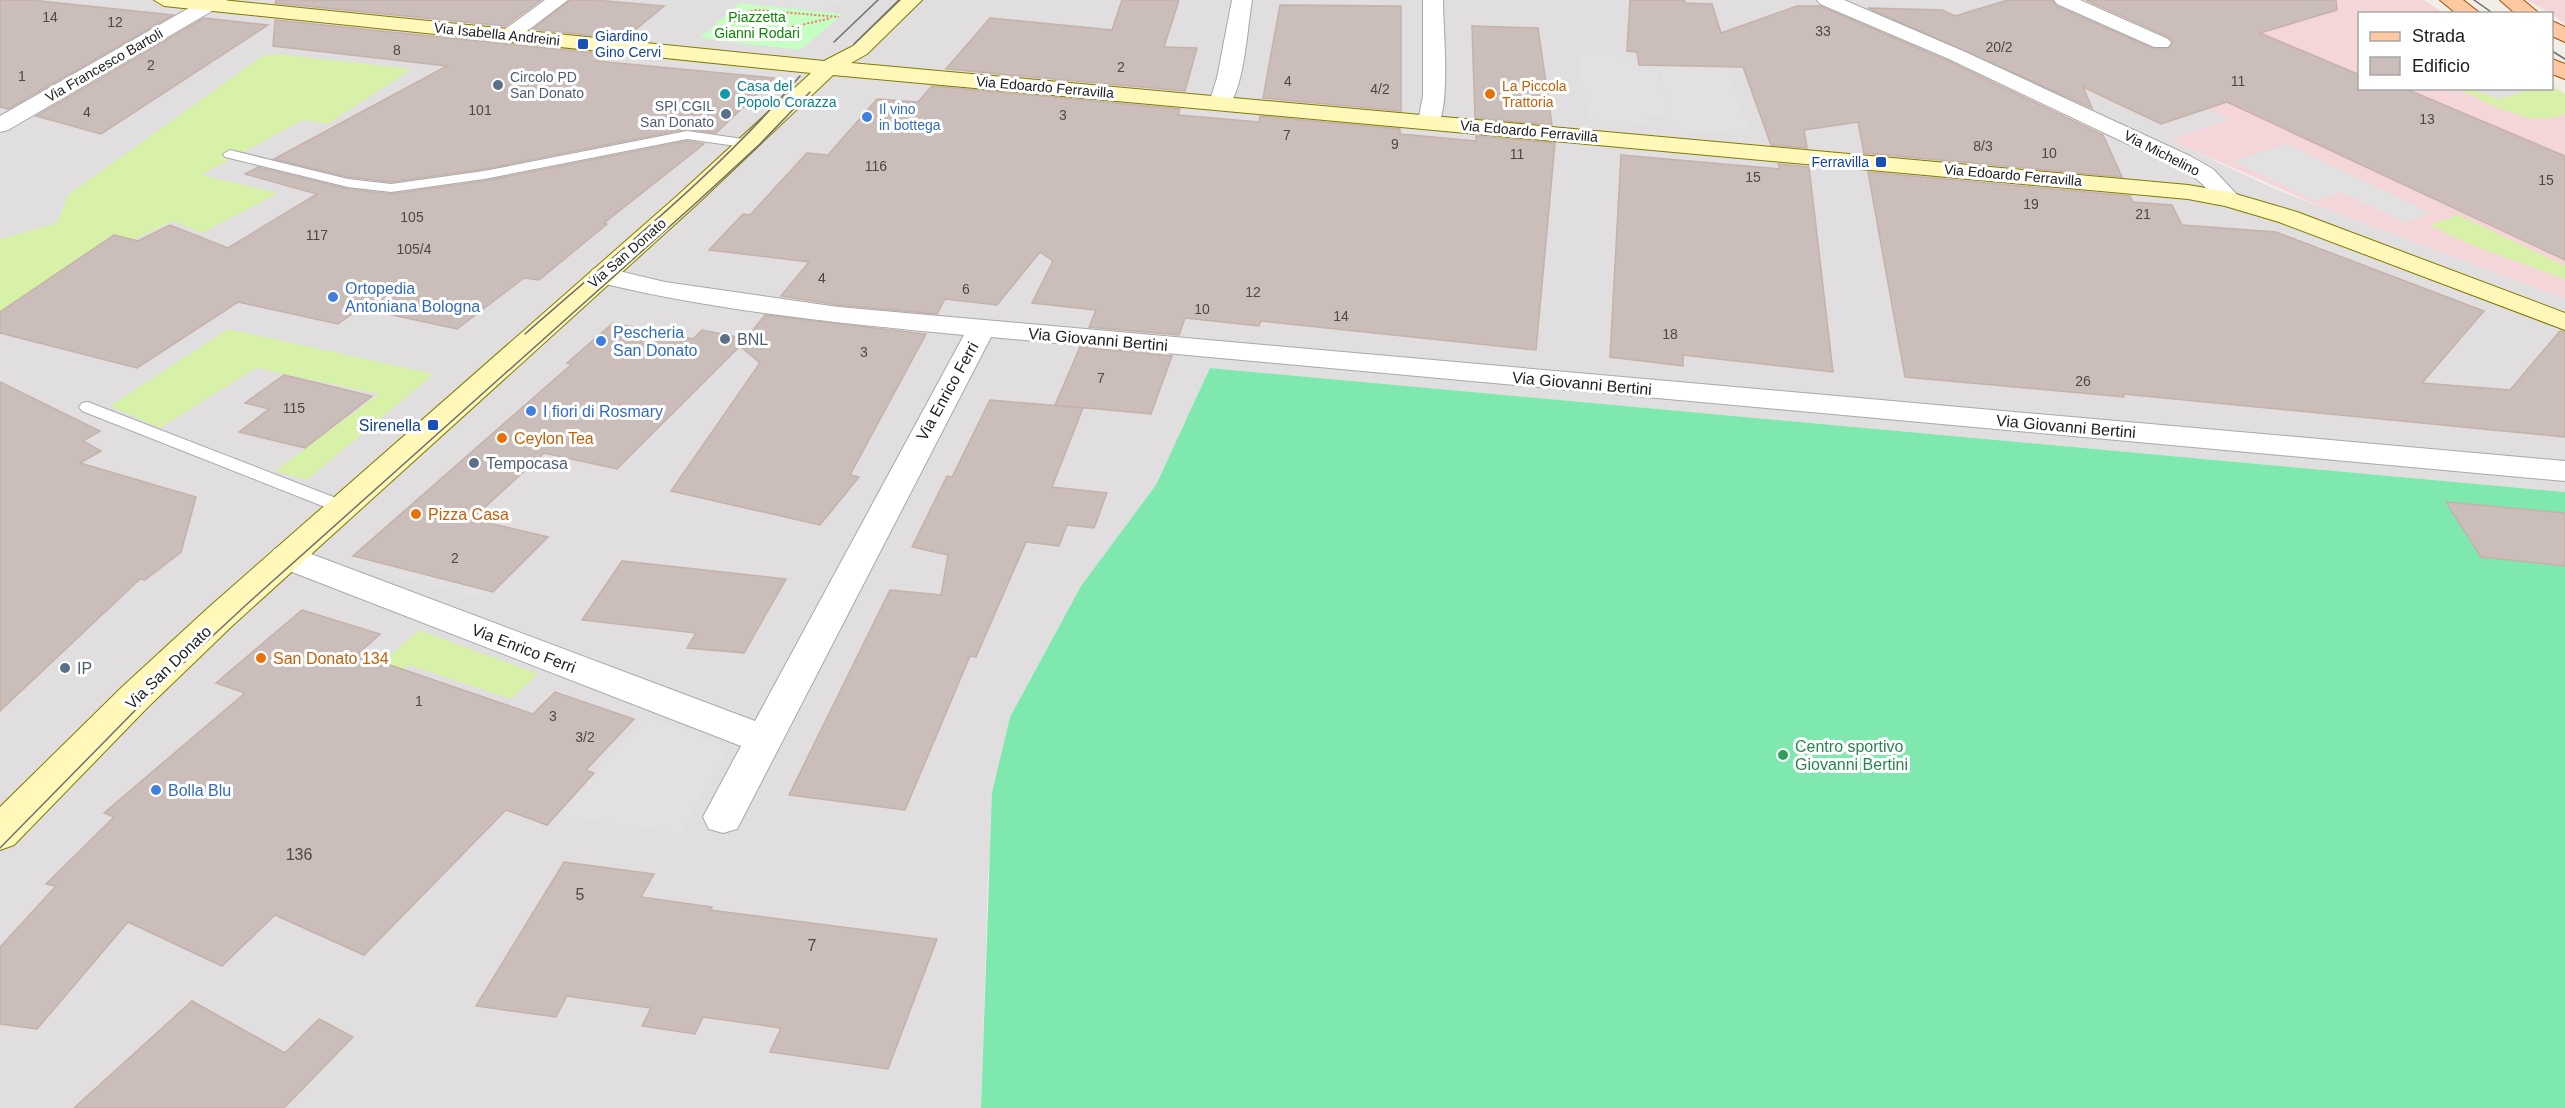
<svg xmlns="http://www.w3.org/2000/svg" width="2565" height="1108" viewBox="0 0 2565 1108" font-family="Helvetica,sans-serif">
	<style>
		.residential { fill: #e0dedf }
		.commercial { fill: #f4d6d9 }
		.grass { fill: #d7f1a9 }
		.park { fill: #c6ffc2 }
		.pitch { fill: #7ee8af }
		.parking { fill: #e1e1e1 }
		.building { fill: #cbbeba; stroke: #c6b1a8; stroke-width: 1.5 }
		.lines { fill: none; stroke-linecap: round; stroke-linejoin: round }
		.lane-casing { stroke: #a8a8a8; stroke-width: 2 }
		.street-casing { stroke: #a8a8a8; stroke-width: 2 }
		.secondary-casing { stroke: #817b00; stroke-width: 2 }
		.primary-casing { stroke: #9f5200; stroke-width: 2 }
		.path { stroke: #ff6c73; stroke-width: 2; stroke-dasharray: 2 2; stroke-linecap: butt }
		.lane { fill: #fff; fill-rule: evenodd }
		.street { fill: #fff; fill-rule: evenodd }
		.secondary { fill: #fff8b9; fill-rule: evenodd }
		.primary { fill: #ffc8a0; fill-rule: evenodd }
		.tram { stroke: #6f6f6f; stroke-width: 1.5 }
		.transit-dot { fill: #1a4fb4; stroke: #fff; stroke-width: 2 }
		.service-dot { fill: #5c6f8a; stroke: #fff; stroke-width: 2 }
		.culture-dot { fill: #0f9aa8; stroke: #fff; stroke-width: 2 }
		.food-dot { fill: #e8710a; stroke: #fff; stroke-width: 2 }
		.shop-dot { fill: #3f7fe0; stroke: #fff; stroke-width: 2 }
		.leisure-dot { fill: #2e9e5b; stroke: #fff; stroke-width: 2 }
		.labels { text-anchor: middle; stroke-width: 6; stroke-linejoin: round; paint-order: stroke }
		.number-label { font-size: 14px; fill: #4c4847 }
		.far-park-label { font-size: 14px; fill: #0a8901; stroke: #fff }
		.far-street-label { font-size: 14px; fill: #212121; stroke: #fff }
		.far-transit-label { font-size: 14px; fill: #164399; stroke: #fff; text-anchor: start }
		.far-service-label { font-size: 14px; fill: #4e5e75; stroke: #fff; text-anchor: start }
		.far-culture-label { font-size: 14px; fill: #0d838f; stroke: #fff; text-anchor: start }
		.far-food-label { font-size: 14px; fill: #c56008; stroke: #fff; text-anchor: start }
		.far-shop-label { font-size: 14px; fill: #366cbe; stroke: #fff; text-anchor: start }
		.shop-label { font-size: 16px; fill: #366cbe; stroke: #fff; text-anchor: start }
		.service-label { font-size: 16px; fill: #4e5e75; stroke: #fff; text-anchor: start }
		.street-label { font-size: 16px; fill: #212121; stroke: #fff }
		.transit-label { font-size: 16px; fill: #164399; stroke: #fff; text-anchor: end }
		.food-label { font-size: 16px; fill: #c56008; stroke: #fff; text-anchor: start }
		.leisure-label { font-size: 16px; fill: #27864d; stroke: #fff; text-anchor: start }
		.near-number-label { font-size: 16px; fill: #4c4847 }
	</style>
	<rect width="100%" height="100%" fill="#f2ede7"/>
	<path class="residential" d="M0 0H2084L2194 48 2125 71 2231 119 2171 140 2266 185 2329 210 2565 299V492L1210 368 1156 485 1081 586 1010 717 988 873 981 1108H0Z"/>
	<g class="commercial">
		<path d="M2084 0H2424L2443 13 2360 14V88H2552V85L2565 94V299L2329 210 2170 140 2230 119 2124 71 2194 48Z"/>
		<path d="M2527 0H2565V24L2552 14Z"/>
	</g>
	<g class="grass">
		<path d="M277 54 412 69 328 124 303 120 201 175 278 193 202 233 173 221 133 240 114 235 0 312V239L57 223 68 195 261 57Z"/>
		<path d="M2552 85 2565 94V114C2530 130 2490 102 2457 89H2472L2499 99 2531 89 2552 88Z"/>
		<path d="M2458 215 2565 266V279L2471 245 2430 225Z"/>
		<path d="M228 329 434 374 307 480 275 471 379 394 256 368 160 428 110 406Z"/>
		<path d="M419 630 538 674 511 699 409 665 326 741 303 733Z"/>
	</g>
	<path class="park" d="M739 3 843 14 800 50 700 38Z"/>
	<path class="pitch" d="M1210 368 2565 492V1108H981L992 793 1010 717 1081 586 1156 485Z"/>
	<g class="parking">
		<path d="M742 0H857L850 7 831 5 825 11 739 3Z"/>
		<path d="M1578 54 1654 58 1670 116 1646 115 1648 124 1588 119Z"/>
		<path d="M1655 55 1683 66 1726 67 1752 136 1675 129Z"/>
		<path d="M2531 89 2499 99 2472 89 2531 88Z"/>
		<path d="M2286 144 2431 213 2404 223 2341 192 2315 201 2234 161Z"/>
		<path d="M355 557 493 592 485 600 347 564Z"/>
		<path d="M649 716 728 747 681 833 556 815Z"/>
	</g>
	<g class="building">
		<path d="M0 0H31L173 15 8 109 0 107Z"/>
		<path d="M276 0H541L505 26 275 3Z"/>
		<path d="M570 0H594L664 6 624 39 533 29Z"/>
		<path d="M1122 0H1179L1164 47 1197 48 1185 91 946 69 990 18 1112 30Z"/>
		<path d="M1630 0H1684L1685 3 1712 4 1721 33 1797 6H1820L1948 61 2103 135 2122 177 1864 153 1858 122 1804 130 1807 148 1771 145 1743 67 1639 65 1637 52 1627 51Z"/>
		<path d="M2008 0H2052L2056 6 2154 49H2168L2173 42 2169 37 2086 0H2336L2337 10 2260 33 2360 75V88H2404L2565 156V260L2227 102 2161 124 2083 87 2092 108 1868 8 1942 10 1955 16Z"/>
		<path d="M1280 5 1401 6V111L1263 98Z"/>
		<path d="M204 18 268 25 101 134 36 116Z"/>
		<path d="M275 20 605 54 596 61 774 78 716 133 687 129 484 169 391 182 348 177 274 159 447 66 273 46Z"/>
		<path d="M1472 26 1538 28 1552 125 1475 118Z"/>
		<path d="M932 86 1180 109 1178 115 1259 122 1260 116 1400 129V134L1476 141V136L1555 143 1536 350 1261 321 1259 326 1185 318 1179 335 1089 327 1096 310 1032 303 1053 261 1040 252 997 305 945 299 937 314 838 305 781 296 809 262 709 250 743 214 750 215 807 153 828 155 877 99 918 102Z"/>
		<path d="M687 141 704 144 604 223 607 224 539 280 524 278 457 329 360 308 338 324 238 302 137 368 0 333V312L114 235 138 241 170 225 228 248 317 194 245 174 258 167 348 189 391 194 484 181Z"/>
		<path d="M1621 155 1780 169 1778 164 1809 167 1833 372 1683 355V366L1610 357Z"/>
		<path d="M1868 172 2130 196 2133 202 2172 205 2182 225 2276 232 2484 311 2422 383 2510 390 2560 331 2565 332V437L2123 394 2124 397 1905 377Z"/>
		<path d="M765 315 926 334 850 475 859 477 820 525 671 491 760 363 740 346 617 469 544 453 472 519 548 537 493 592 353 556 572 364 567 363 613 323 693 339 702 330 746 339Z"/>
		<path d="M1080 347 1172 356 1151 414 1055 405Z"/>
		<path d="M284 375 372 396 305 448 239 432 269 409 245 403Z"/>
		<path d="M0 382 100 431 83 441 101 451 80 463 196 497 181 552 145 580 140 579 0 711Z"/>
		<path d="M990 400 1083 408 1052 487 1107 493 1094 528 1067 525 1059 546 1026 542 976 657 970 656 905 810 789 795 890 590 941 595 948 555 912 547 947 476 952 477Z"/>
		<path d="M2446 502 2565 513V566L2481 557Z"/>
		<path d="M622 561 786 579 744 653 687 648 696 633 582 620Z"/>
		<path d="M302 610 380 634 358 654 533 714 555 692 634 719 586 770 594 773 547 825 506 810 364 955 275 915 222 966 128 922 37 1029 0 1024V947L56 886 46 884 114 817 104 813 245 693 216 683Z"/>
		<path d="M564 862 654 874 641 897 712 907 710 910 937 939 888 1069 770 1052 781 1028 703 1017 695 1034 642 1026 651 1008 567 996 556 1017 476 1006Z"/>
		<path d="M192 1001 285 1053 319 1019 353 1037 284 1108H74Z"/>
	</g>
	<g class="lines">
		<defs>
			<g id="lane">
				<path d="M687 131 750 140 757 144 750 148 687 139 484 179 391 192 348 187 225 157 223 154 230 150 348 179 391 184 484 171Z"/>
				<path d="M88 402 349 503 351 507 349 511H335L82 411 79 407 82 403Z"/>
			</g>
			<g id="street">
				<path d="M203 0H227L224 4 8 130 0 132V116Z"/>
				<path d="M545 0H568L515 40H501L498 36 501 32Z"/>
				<path d="M1232 0H1252C1247 30 1245 83 1228 108H1212L1209 103 1217 78Z"/>
				<path d="M1423 0H1443C1443 28 1451 106 1437 127H1421L1418 122 1423 96Z"/>
				<path d="M1817 0H1844L1963 51 2190 156 2213 169 2241 199 2238 204C2216 210 2211 189 2195 178 2188 174 2181 170 2174 166L1949 59 1820 4Z"/>
				<path d="M2054 0H2080L2168 39 2171 43 2168 47H2154L2057 4Z"/>
				<path d="M602 267 665 282 838 307 2565 461V481L991 337 737 829 723 833 709 829 703 817 741 746 274 565 269 557 274 549 286 545 298 549 755 721 964 335C839 323 714 311 593 281L589 275 593 269Z"/>
			</g>
			<path id="secondary" d="M154 0H222L824 61 853 46 901 0H922L867 54 851 63 2188 185 2229 192 2297 212 2565 313V330L2279 222 2225 206 2188 199 833 75 695 206 232 626 148 707 14 845 0 850V807L122 687 208 608 677 196 811 73 164 6Z"/>
			<g id="primary">
				<path d="M2440 0H2463L2481 14H2457Z"/>
				<path d="M2500 0H2523L2540 14H2516Z"/>
				<path d="M2552 21 2565 27V42L2552 36Z"/>
				<path d="M2552 59 2565 64V79L2552 74Z"/>
			</g>
		</defs>
		<use href="#lane" class="lane-casing"/>
		<use href="#street" class="street-casing"/>
		<use href="#secondary" class="secondary-casing"/>
		<use href="#primary" class="primary-casing"/>
		<g class="path">
			<path d="M728 27 747 12 757 10 839 17"/>
			<path d="M780 30 831 18"/>
		</g>
		<use href="#lane" class="lane"/>
		<use href="#street" class="street"/>
		<use href="#secondary" class="secondary"/>
		<use href="#primary" class="primary"/>
		<g class="tram">
			<path d="M2474 0 2494 14"/>
			<path d="M834 42 878 0"/>
			<path d="M854 44 899 0"/>
			<path d="M2552 51 2565 59"/>
			<path d="M525 334C619 251 719 172 800 76"/>
			<path d="M0 848 164 681 246 605 697 202 760 144 810 92"/>
		</g>
	</g>
	<g class="transit-dot">
		<rect x="577" y="38" width="12" height="12" rx="3"/>
		<rect x="1875" y="156" width="12" height="12" rx="3"/>
		<rect x="427" y="419" width="12" height="12" rx="3"/>
	</g>
	<g class="service-dot">
		<circle cx="498" cy="85" r="6"/>
		<circle cx="726" cy="114" r="6"/>
		<circle cx="725" cy="339" r="6"/>
		<circle cx="474" cy="463" r="6"/>
		<circle cx="65" cy="668" r="6"/>
	</g>
	<circle class="culture-dot" cx="725" cy="94" r="6"/>
	<g class="food-dot">
		<circle cx="1490" cy="94" r="6"/>
		<circle cx="502" cy="438" r="6"/>
		<circle cx="416" cy="514" r="6"/>
		<circle cx="261" cy="658" r="6"/>
	</g>
	<g class="shop-dot">
		<circle cx="867" cy="117" r="6"/>
		<circle cx="333" cy="297" r="6"/>
		<circle cx="601" cy="341" r="6"/>
		<circle cx="531" cy="411" r="6"/>
		<circle cx="156" cy="790" r="6"/>
	</g>
	<circle class="leisure-dot" cx="1783" cy="755" r="6"/>
	<g class="labels">
		<g class="number-label">
			<text x="50" y="22">14</text>
			<text x="115" y="27">12</text>
			<text x="1823" y="36">33</text>
			<text x="1999" y="52">20/2</text>
			<text x="397" y="55">8</text>
			<text x="151" y="70">2</text>
			<text x="1121" y="72">2</text>
			<text x="22" y="81">1</text>
			<text x="1288" y="86">4</text>
			<text x="2238" y="86">11</text>
			<text x="1380" y="94">4/2</text>
			<text x="480" y="115">101</text>
			<text x="87" y="117">4</text>
			<text x="1063" y="120">3</text>
			<text x="2427" y="124">13</text>
			<text x="1287" y="140">7</text>
			<text x="1395" y="149">9</text>
			<text x="1983" y="151">8/3</text>
			<text x="2049" y="158">10</text>
			<text x="1517" y="159">11</text>
			<text x="876" y="171">116</text>
			<text x="1753" y="182">15</text>
			<text x="2546" y="185">15</text>
			<text x="2031" y="209">19</text>
			<text x="2143" y="219">21</text>
			<text x="412" y="222">105</text>
			<text x="317" y="240">117</text>
			<text x="414" y="254">105/4</text>
			<text x="822" y="283">4</text>
			<text x="966" y="294">6</text>
			<text x="1253" y="297">12</text>
			<text x="1202" y="314">10</text>
			<text x="1341" y="321">14</text>
			<text x="1670" y="339">18</text>
			<text x="864" y="357">3</text>
			<text x="1101" y="383">7</text>
			<text x="2083" y="386">26</text>
			<text x="294" y="413">115</text>
			<text x="455" y="563">2</text>
			<text x="419" y="706">1</text>
			<text x="553" y="721">3</text>
			<text x="585" y="742">3/2</text>
		</g>
		<g class="far-park-label">
			<text x="757" y="22">Piazzetta<tspan x="757" dy="16">Gianni Rodari</tspan></text>
		</g>
		<g class="far-street-label">
			<text transform="translate(497 34) rotate(6)" y="5">Via Isabella Andreini</text>
			<text transform="translate(104 65) rotate(-30)" y="5">Via Francesco Bartoli</text>
			<text transform="translate(1045 87) rotate(5)" y="5">Via Edoardo Ferravilla</text>
			<text transform="translate(1529 131) rotate(5)" y="5">Via Edoardo Ferravilla</text>
			<text transform="translate(2162 153) rotate(27)" y="5">Via Michelino</text>
			<text transform="translate(2013 175) rotate(5)" y="5">Via Edoardo Ferravilla</text>
			<text transform="translate(627 253) rotate(-41)" y="5">Via San Donato</text>
		</g>
		<g class="far-transit-label">
			<text x="595" y="41">Giardino<tspan x="595" dy="16">Gino Cervi</tspan></text>
			<text x="1869" y="167" text-anchor="end">Ferravilla</text>
		</g>
		<g class="far-service-label">
			<text x="510" y="82">Circolo PD<tspan x="510" dy="16">San Donato</tspan></text>
			<text x="714" y="111" text-anchor="end">SPI CGIL<tspan x="714" dy="16">San Donato</tspan></text>
		</g>
		<g class="far-culture-label">
			<text x="737" y="91">Casa del<tspan x="737" dy="16">Popolo Corazza</tspan></text>
		</g>
		<g class="far-food-label">
			<text x="1502" y="91">La Piccola<tspan x="1502" dy="16">Trattoria</tspan></text>
		</g>
		<g class="far-shop-label">
			<text x="879" y="114">Il vino<tspan x="879" dy="16">in bottega</tspan></text>
		</g>
		<g class="shop-label">
			<text x="345" y="294">Ortopedia<tspan x="345" dy="18">Antoniana Bologna</tspan></text>
			<text x="613" y="338">Pescheria<tspan x="613" dy="18">San Donato</tspan></text>
			<text x="543" y="417">I fiori di Rosmary</text>
			<text x="168" y="796">Bolla Blu</text>
		</g>
		<g class="service-label">
			<text x="737" y="345">BNL</text>
			<text x="486" y="469">Tempocasa</text>
			<text x="77" y="674">IP</text>
		</g>
		<g class="street-label">
			<text transform="translate(1098 339) rotate(5)" y="6">Via Giovanni Bertini</text>
			<text transform="translate(1582 383) rotate(5)" y="6">Via Giovanni Bertini</text>
			<text transform="translate(947 391) rotate(-61)" y="6">Via Enrico Ferri</text>
			<text transform="translate(2066 426) rotate(5)" y="6">Via Giovanni Bertini</text>
			<text transform="translate(524 648) rotate(21)" y="6">Via Enrico Ferri</text>
			<text transform="translate(168 667) rotate(-44)" y="6">Via San Donato</text>
		</g>
		<g class="transit-label">
			<text x="421" y="431">Sirenella</text>
		</g>
		<g class="food-label">
			<text x="514" y="444">Ceylon Tea</text>
			<text x="428" y="520">Pizza Casa</text>
			<text x="273" y="664">San Donato 134</text>
		</g>
		<g class="leisure-label">
			<text x="1795" y="752">Centro sportivo<tspan x="1795" dy="18">Giovanni Bertini</tspan></text>
		</g>
		<g class="near-number-label">
			<text x="299" y="860">136</text>
			<text x="580" y="900">5</text>
			<text x="812" y="951">7</text>
		</g>
	</g>
	<rect x="2358" y="12" width="195" height="78" fill="#ffffff" stroke="#a6a6a6" stroke-width="1.5"/>
	<rect x="2370" y="32" width="30" height="9" fill="#ffc8a0" stroke="#a6a6a6" stroke-width="1.5"/>
	<text x="2412" y="42" font-size="18" fill="#212121">Strada</text>
	<rect x="2370" y="57" width="30" height="18" fill="#cbbeba" stroke="#a6a6a6" stroke-width="1.5"/>
	<text x="2412" y="72" font-size="18" fill="#212121">Edificio</text>
</svg>
